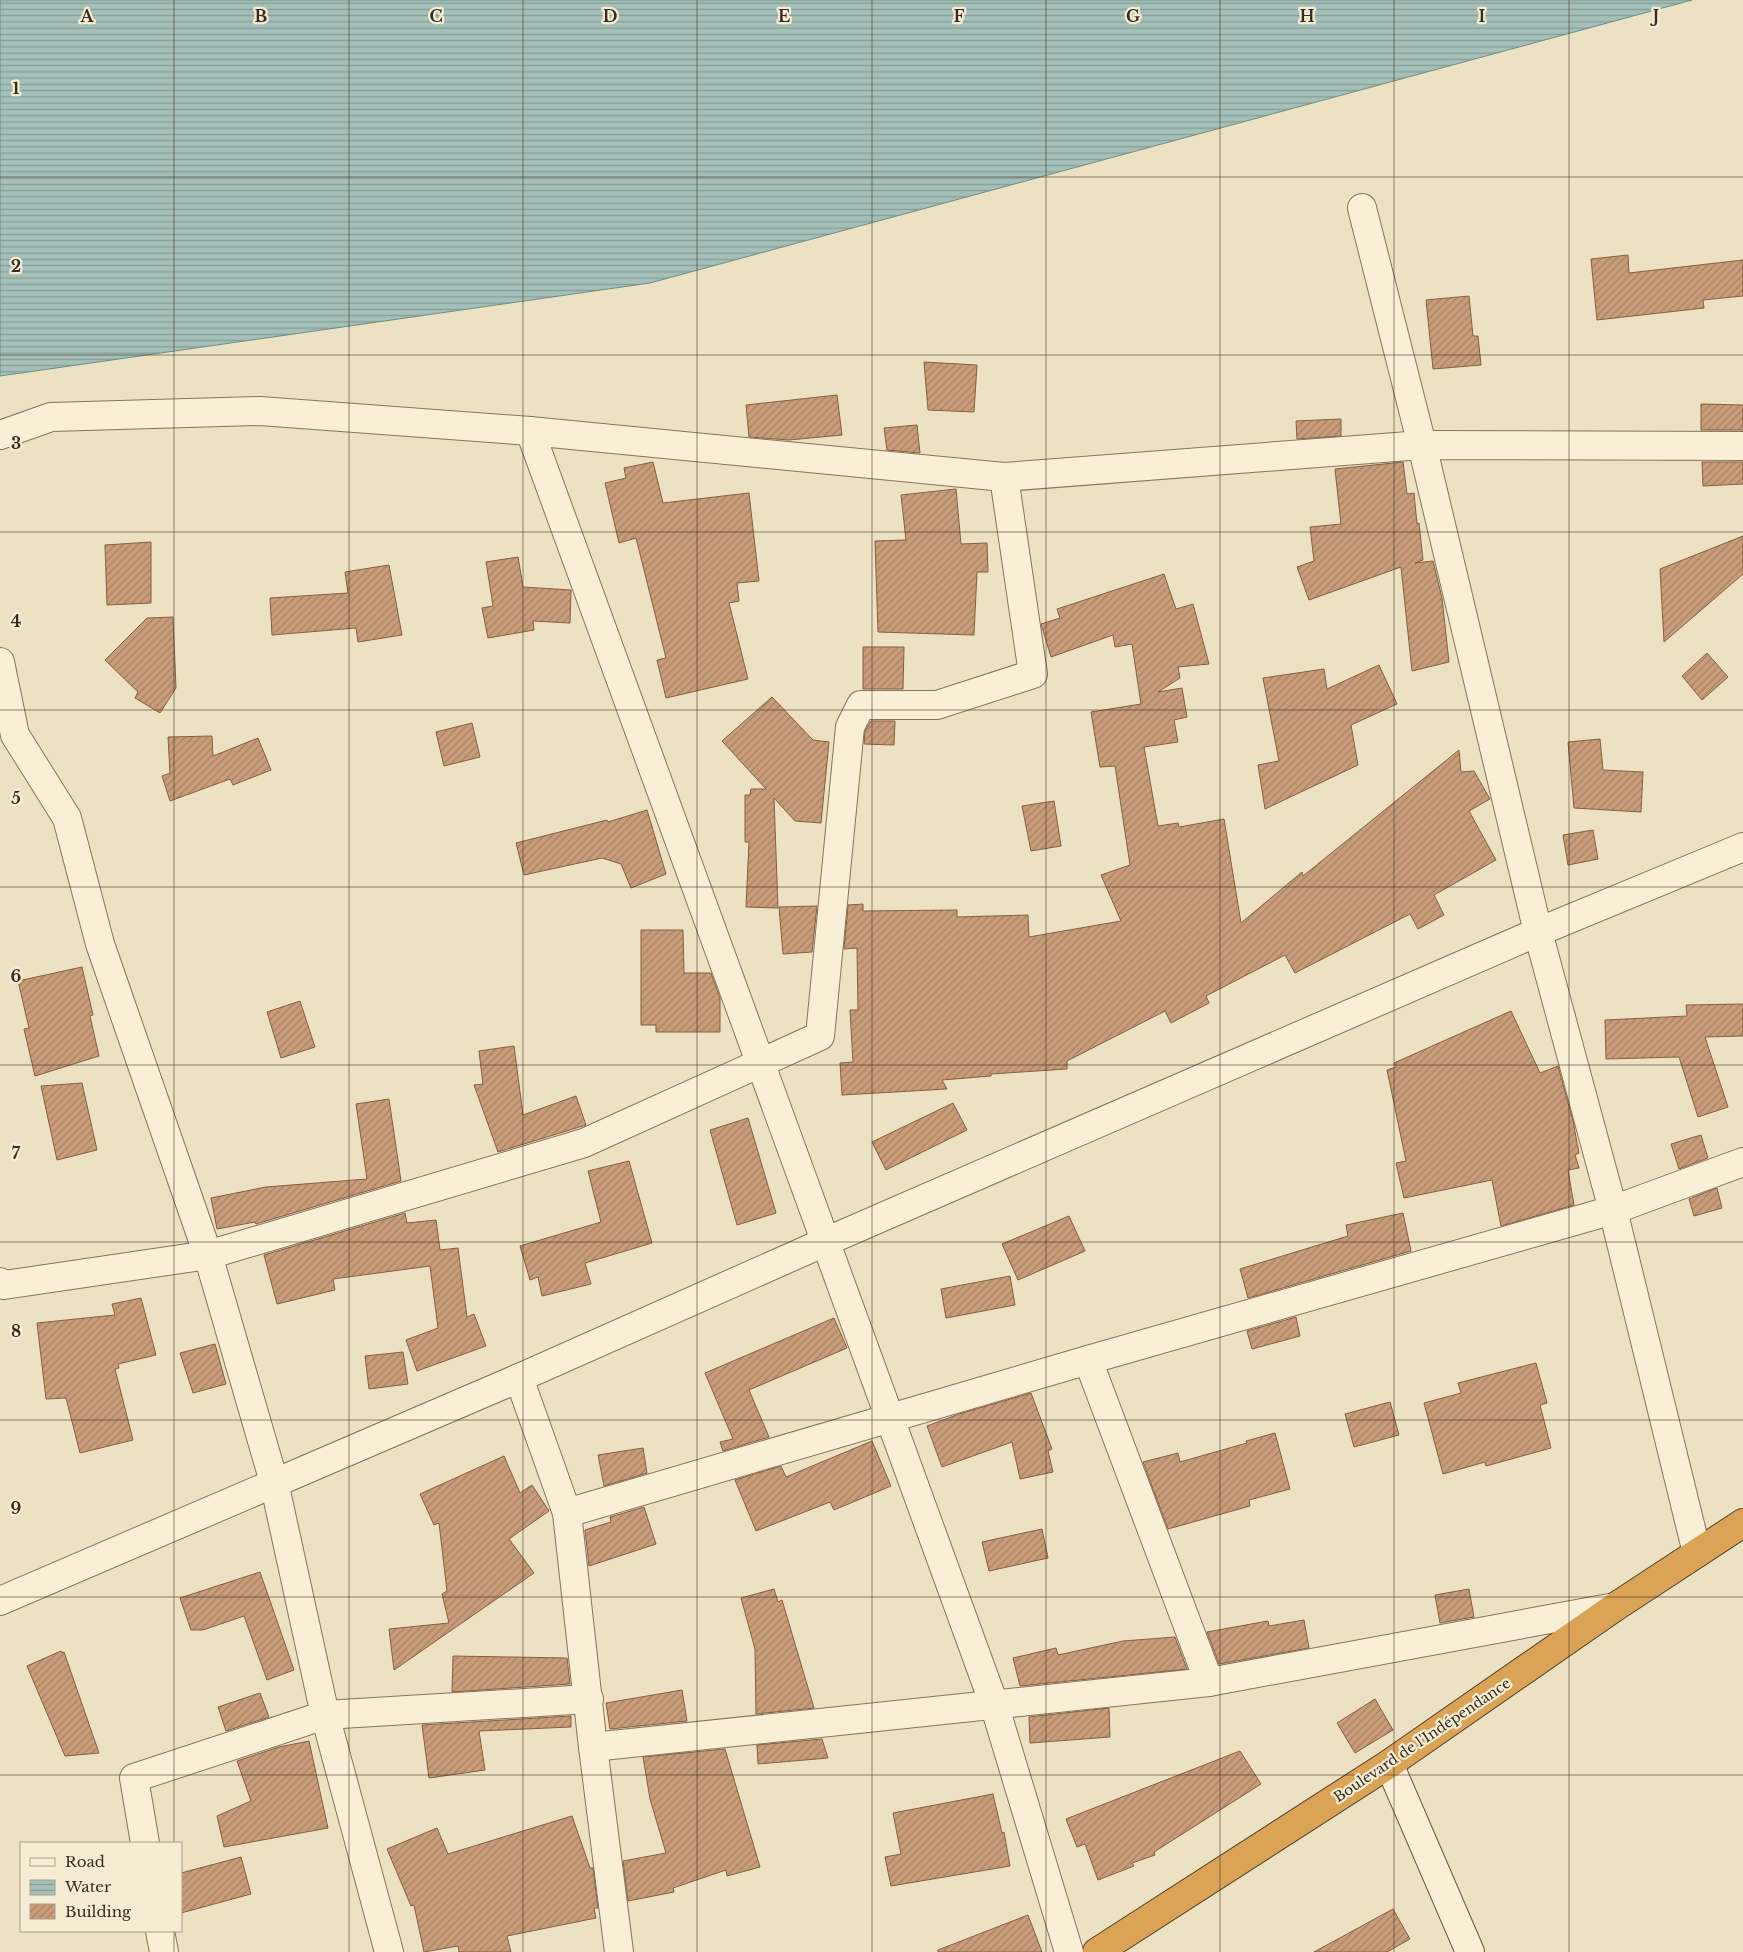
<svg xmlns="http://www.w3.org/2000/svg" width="1743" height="1952" viewBox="0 0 1743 1952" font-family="'Libre Baskerville',serif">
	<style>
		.water { fill: url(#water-rules); stroke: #6c8e86 }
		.building { fill: url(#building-hatch); stroke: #855e41 }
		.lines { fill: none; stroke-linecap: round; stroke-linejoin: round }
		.street-casing { stroke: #87735b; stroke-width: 30 }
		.secondary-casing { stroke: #68543e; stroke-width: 30 }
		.highway-casing { stroke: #54412f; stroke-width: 30 }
		.street { stroke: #f8efd6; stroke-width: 28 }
		.secondary { stroke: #f8efd6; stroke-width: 28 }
		.highway { stroke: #daa356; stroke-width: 28 }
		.grid { fill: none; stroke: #372b1e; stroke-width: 1; stroke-opacity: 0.55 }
		.labels { text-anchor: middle; stroke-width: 4.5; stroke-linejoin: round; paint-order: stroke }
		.street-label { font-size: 14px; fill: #372b1e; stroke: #f4ecd3 }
		.grid-label { font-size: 16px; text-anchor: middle; font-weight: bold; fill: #372b1e; stroke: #f4ecd3; stroke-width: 4.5; stroke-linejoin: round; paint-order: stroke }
	</style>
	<defs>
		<pattern id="water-rules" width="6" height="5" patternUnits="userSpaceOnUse" patternTransform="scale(1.25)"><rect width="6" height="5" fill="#a5c0b9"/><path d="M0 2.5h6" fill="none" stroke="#879c96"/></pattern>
		<pattern id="building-hatch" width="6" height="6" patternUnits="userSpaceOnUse" patternTransform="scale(1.25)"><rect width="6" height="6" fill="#ca9d7a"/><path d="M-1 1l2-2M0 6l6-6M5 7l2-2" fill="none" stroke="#a58063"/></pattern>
	</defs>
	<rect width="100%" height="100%" fill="#ede1c3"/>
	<path class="water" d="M0 0H1692L650 283 0 376Z"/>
	<g class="building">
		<path d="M1628 255 1629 273 1743 260V296L1703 300 1704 308 1597 320 1591 259Z"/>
		<path d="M1469 296 1473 336H1478L1481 365 1433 369 1426 300Z"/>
		<path d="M924 362 977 365 974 412 928 410Z"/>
		<path d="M837 395 842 435 789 440 749 437 746 405Z"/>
		<path d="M1701 404 1743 405V430H1701Z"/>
		<path d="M1341 419V436L1297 439 1296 421Z"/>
		<path d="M917 425 920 453 887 450 884 428Z"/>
		<path d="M653 462 663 503 749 493 759 581 737 583 739 601 729 603 748 679 666 698 657 660 666 658 636 538 619 543 605 483 626 478 624 468Z"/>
		<path d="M1403 462 1407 494 1414 493 1417 524 1419 523 1423 560 1415 563 1433 561 1442 598 1449 662 1412 671 1401 567 1309 600 1297 567 1314 561 1310 527 1341 524 1335 469Z"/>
		<path d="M1702 462H1743V484L1703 486Z"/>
		<path d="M956 489 961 544 987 543 988 572H977L974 635 878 632 875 541 906 540 901 495Z"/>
		<path d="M1743 536V574L1664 642 1660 569Z"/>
		<path d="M151 542V603L107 605 105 545Z"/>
		<path d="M518 557 523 587 571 590 570 623 533 621 534 630 488 638 482 608 493 606 486 562Z"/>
		<path d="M389 565 402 635 358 642 356 628 272 635 270 598 348 593 345 572Z"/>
		<path d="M1164 574 1176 609 1193 604 1209 664 1178 667 1180 678 1158 692 1182 688 1187 717 1174 720 1178 742 1144 747 1158 826 1178 823 1179 827 1224 819 1241 923 1302 872 1303 876 1459 750 1461 772 1474 771 1490 799 1469 811 1496 860 1434 895 1444 915 1418 929 1410 914 1295 973 1285 955 1206 996 1209 1003 1171 1023 1165 1011 1067 1061V1069L991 1074V1076L942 1080 947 1089 842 1095 840 1063 853 1062 850 1010H858L857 948 844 949 848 905 863 904V911L957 910V917L1028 915 1029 937 1121 921 1101 875 1130 865 1115 766 1100 767 1091 712 1141 704 1132 644 1115 647 1113 635 1051 657 1041 624 1060 618 1057 609Z"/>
		<path d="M173 617 176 688 160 713 135 698 138 692 105 660 147 618Z"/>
		<path d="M863 647H904L903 689H863Z"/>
		<path d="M1707 653 1728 677 1702 700 1682 676Z"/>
		<path d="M1379 665 1397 704 1351 725 1358 765 1265 809 1258 765 1279 761 1263 678 1324 669 1327 689Z"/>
		<path d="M772 697 813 740 829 742 821 823 795 821 774 798 778 908 746 907 749 842H745V795H750L751 789H766L722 741Z"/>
		<path d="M871 721H895L894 745 864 744 865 731Z"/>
		<path d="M472 723 480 757 444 766 436 732Z"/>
		<path d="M212 736 213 756 258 738 271 770 233 785 230 779 170 801 162 776 170 773 168 737Z"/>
		<path d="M1600 739 1603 770 1643 772 1641 812 1574 808 1568 742Z"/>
		<path d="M1054 801 1061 846 1031 851 1022 806Z"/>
		<path d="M647 810 666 874 631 888 621 864 602 858 524 875 516 843 607 820 608 822Z"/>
		<path d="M1593 830 1598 859 1568 865 1563 835Z"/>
		<path d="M817 906 812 952 783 954 779 907Z"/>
		<path d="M641 930H683L684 973H711L720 998V1032H656V1025H641Z"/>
		<path d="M82 967 93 1015 90 1016 99 1056 35 1076 24 1029 29 1028 18 981Z"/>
		<path d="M300 1001 315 1047 281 1058 267 1012Z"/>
		<path d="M1743 1004V1036L1705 1037 1728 1107 1698 1117 1679 1057 1606 1059 1605 1020 1687 1016 1686 1005Z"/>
		<path d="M1511 1011 1540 1073 1558 1066 1573 1121 1579 1153 1575 1155 1579 1168 1568 1170 1574 1205 1501 1226 1492 1180 1404 1198 1396 1163 1406 1161 1387 1070 1396 1067 1394 1063Z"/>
		<path d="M514 1046 523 1115 576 1096 586 1125 498 1152 474 1085 483 1084 479 1051Z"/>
		<path d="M82 1083 97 1150 57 1160 41 1086Z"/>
		<path d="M389 1099 401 1181 256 1224 255 1222 217 1229 211 1198 266 1187 367 1179 356 1104Z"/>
		<path d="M953 1103 967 1130 886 1170 872 1142Z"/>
		<path d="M748 1118 776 1213 737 1225 710 1130Z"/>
		<path d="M1701 1135 1708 1158 1679 1169 1671 1144Z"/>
		<path d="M629 1161 652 1243 585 1263 591 1284 542 1296 538 1277 530 1280 520 1246 601 1222 588 1171Z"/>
		<path d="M1717 1188 1722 1208 1694 1216 1689 1199Z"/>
		<path d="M405 1213 407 1223 436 1220 440 1250 458 1248 467 1317 474 1314 486 1346 417 1371 406 1340 438 1328 430 1266 333 1279 335 1290 277 1304 264 1255Z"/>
		<path d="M1403 1213 1411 1251 1248 1298 1240 1269 1348 1236 1346 1225Z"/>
		<path d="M1069 1216 1085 1251 1018 1280 1002 1244Z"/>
		<path d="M1010 1276 1015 1305 946 1318 941 1289Z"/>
		<path d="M141 1298 156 1355 118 1364 119 1368 115 1369 133 1440 80 1453 66 1398 46 1399 37 1323 115 1315 112 1304Z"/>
		<path d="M1296 1317 1300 1336 1252 1349 1247 1331Z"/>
		<path d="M834 1318 847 1348 749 1390 769 1437 723 1451 720 1442 733 1439 705 1373Z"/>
		<path d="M215 1344 226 1384 193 1393 180 1353Z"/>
		<path d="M403 1352 408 1384 369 1389 365 1356Z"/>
		<path d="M1536 1363 1547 1403 1540 1405 1551 1448 1486 1466 1485 1462 1443 1474 1424 1403 1461 1393 1458 1383Z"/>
		<path d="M1031 1393 1052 1449 1048 1451 1053 1472 1020 1479 1012 1442 942 1467 927 1426 959 1414Z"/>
		<path d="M1390 1402 1399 1435 1354 1447 1345 1414Z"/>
		<path d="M1275 1433 1290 1489 1249 1500 1250 1506 1168 1529 1143 1462 1178 1453 1180 1462 1247 1443 1246 1441Z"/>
		<path d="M872 1441 891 1486 834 1510 830 1502 756 1531 735 1480 781 1466 786 1477Z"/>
		<path d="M643 1448 647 1473 604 1486 598 1455Z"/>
		<path d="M504 1456 520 1493 532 1485 549 1511 509 1539 534 1573 394 1670 389 1629 449 1623 442 1594 447 1591 439 1523 434 1525 420 1494Z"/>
		<path d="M644 1507 656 1544 589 1566 585 1530 611 1522 610 1517Z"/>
		<path d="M1042 1529 1048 1558 989 1571 982 1542Z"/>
		<path d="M260 1572 294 1670 267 1680 244 1616 203 1630H191L180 1598Z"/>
		<path d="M774 1589 778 1602 782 1600 814 1708 756 1714 755 1649 741 1598Z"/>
		<path d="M1469 1589 1474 1617 1440 1623 1435 1595Z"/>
		<path d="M1304 1620 1309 1648 1219 1664 1207 1632 1268 1621 1269 1626Z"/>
		<path d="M1175 1637 1187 1669 1020 1686 1013 1658 1056 1648 1058 1655 1123 1641Z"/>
		<path d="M61 1651 62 1653 64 1652 99 1753 65 1756 27 1666Z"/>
		<path d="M453 1656 567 1658 570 1684 452 1692Z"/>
		<path d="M682 1690 687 1721 610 1729 606 1703Z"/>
		<path d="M260 1693 269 1717 226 1731 218 1707Z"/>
		<path d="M1375 1699 1393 1730 1355 1753 1337 1723Z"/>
		<path d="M1109 1708 1110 1737 1030 1743 1029 1717Z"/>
		<path d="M571 1716V1727L479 1731 485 1770 429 1778 422 1725Z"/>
		<path d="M822 1739 828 1758 758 1764 757 1745Z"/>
		<path d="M309 1741 328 1828 224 1847 217 1816 251 1801 237 1761 279 1747Z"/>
		<path d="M725 1749 760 1867 727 1876 726 1870 673 1888 674 1892 628 1901 623 1861 666 1853 650 1799 643 1757Z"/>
		<path d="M1240 1751 1261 1784 1154 1852 1155 1855 1132 1863 1134 1866 1098 1880 1085 1844 1077 1847 1066 1819Z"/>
		<path d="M993 1794 1002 1833 1004 1832 1010 1866 891 1886 885 1857 901 1854 893 1813Z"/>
		<path d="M572 1816 590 1868H593L598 1908H594L596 1918 507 1936 511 1952H459L458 1946 424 1952 414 1905 411 1906 387 1849 437 1828 448 1854Z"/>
		<path d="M241 1857 251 1894 181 1913V1873Z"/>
		<path d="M1393 1909 1410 1939 1387 1952H1314Z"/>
		<path d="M1028 1915 1042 1952H938V1950Z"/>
	</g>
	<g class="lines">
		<defs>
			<g id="street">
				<path d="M1362 208 1422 445 1538 932 1613 1210 1697 1553"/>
				<path d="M530 431 994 1704 1069 1952"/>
				<path d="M0 435 51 417 260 411 530 431 1004 477 1422 445 1743 446"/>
				<path d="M0 662 15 735 67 818 100 944 208 1255 274 1482 325 1715 389 1952"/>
				<path d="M0 1282 4 1285 208 1255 584 1143 820 1036 850 727 861 705H937L1033 674 1004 477"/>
				<path d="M1088 1360 1209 1682"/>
				<path d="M519 1378 567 1513 593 1747 619 1952"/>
				<path d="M567 1513 1088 1360 1613 1210 1743 1162"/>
				<path d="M0 1601 519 1378 825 1242 1538 932 1743 847"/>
				<path d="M593 1747 1209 1682 1615 1607"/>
				<path d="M145 1843 134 1778 325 1715 589 1699"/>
				<path d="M160 1931 164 1952"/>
			</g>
			<path id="secondary" d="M1389 1764 1470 1952"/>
			<path id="highway" d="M1097 1952 1389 1764 1615 1607 1743 1523"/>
		</defs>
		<use href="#street" class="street-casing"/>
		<use href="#secondary" class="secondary-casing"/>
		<use href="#highway" class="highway-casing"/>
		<use href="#street" class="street"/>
		<use href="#secondary" class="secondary"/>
		<use href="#highway" class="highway"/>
	</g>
	<path class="grid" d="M174 0V1843M349 0V1952M523 0V1952M697 0V1952M872 0V1952M1046 0V1952M1220 0V1952M1394 0V1952M1569 0V1952M0 177H1743M0 355H1743M0 532H1743M0 710H1743M0 887H1743M0 1065H1743M0 1242H1743M0 1420H1743M0 1597H1743M0 1775H1743M174 1931V1952"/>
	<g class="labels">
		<g class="street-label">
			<text transform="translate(1422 1740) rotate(-34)" y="5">Boulevard de l'Indépendance</text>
		</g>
	</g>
	<g class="grid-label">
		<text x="87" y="22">A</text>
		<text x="261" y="22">B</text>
		<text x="436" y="22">C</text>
		<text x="610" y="22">D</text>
		<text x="784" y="22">E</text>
		<text x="959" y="22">F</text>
		<text x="1133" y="22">G</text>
		<text x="1307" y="22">H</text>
		<text x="1482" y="22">I</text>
		<text x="1656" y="22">J</text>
		<text x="16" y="94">1</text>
		<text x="16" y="272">2</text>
		<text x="16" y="449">3</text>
		<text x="16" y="627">4</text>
		<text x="16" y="804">5</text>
		<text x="16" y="982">6</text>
		<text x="16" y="1159">7</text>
		<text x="16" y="1337">8</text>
		<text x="16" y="1514">9</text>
	</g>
	<rect x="20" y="1842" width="162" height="90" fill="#f4ecd3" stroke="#a89f8b"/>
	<rect x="30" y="1858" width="25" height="8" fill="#f8efd6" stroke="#a89f8b"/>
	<text x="65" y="1867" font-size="15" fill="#372b1e">Road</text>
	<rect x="30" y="1880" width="25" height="15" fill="url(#water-rules)" stroke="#a89f8b"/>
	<text x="65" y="1892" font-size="15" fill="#372b1e">Water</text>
	<rect x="30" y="1904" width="25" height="15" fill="url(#building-hatch)" stroke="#a89f8b"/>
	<text x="65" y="1917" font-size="15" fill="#372b1e">Building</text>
</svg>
